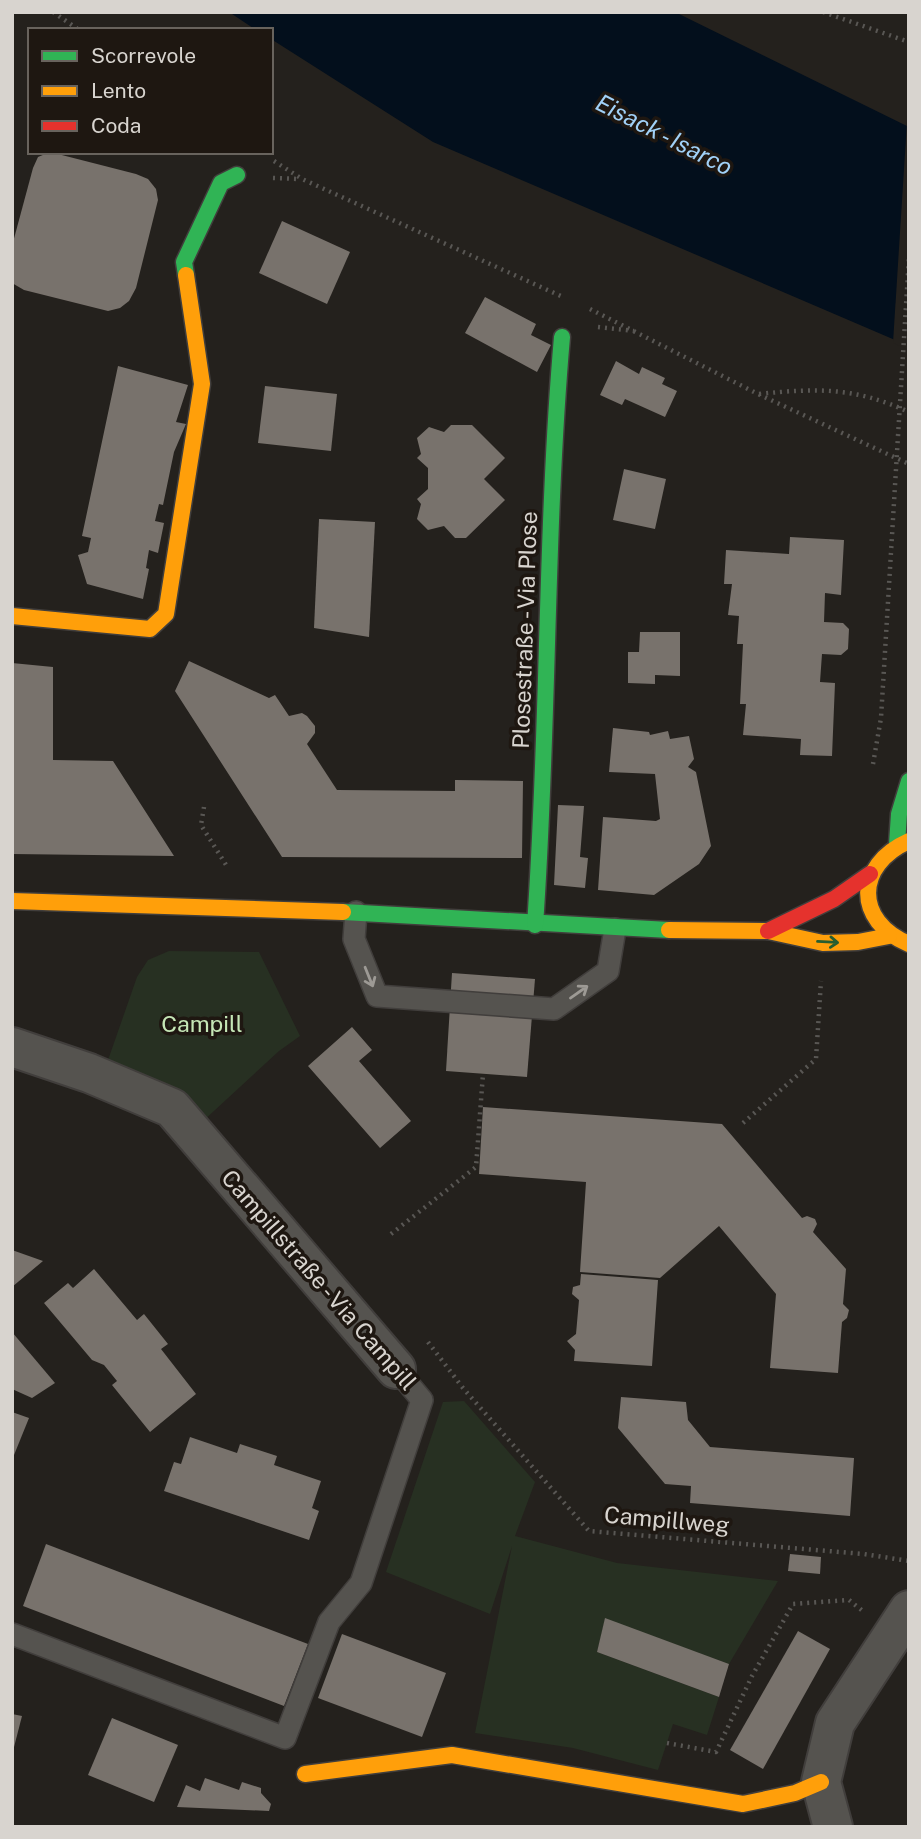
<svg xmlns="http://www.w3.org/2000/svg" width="921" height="1839" viewBox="0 0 921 1839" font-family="'Public Sans',sans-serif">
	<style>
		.green { fill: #273022 }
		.water { fill: #030f1c }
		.pier { fill: #24211d }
		.building { fill: #78726c }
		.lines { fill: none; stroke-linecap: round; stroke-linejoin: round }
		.lane-casing { stroke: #413e3c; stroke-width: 24 }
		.street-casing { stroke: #413e3c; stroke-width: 42 }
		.fast-casing { stroke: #413e3c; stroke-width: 19 }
		.slow-casing { stroke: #413e3c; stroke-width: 19 }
		.jam-casing { stroke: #413e3c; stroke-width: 19 }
		.path { stroke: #595754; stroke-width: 4.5; stroke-dasharray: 2 5; stroke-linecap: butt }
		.lane { stroke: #55534f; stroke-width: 21 }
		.street { stroke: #55534f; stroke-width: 38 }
		.fast { stroke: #30b455; stroke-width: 16 }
		.slow { stroke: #ff9f0a; stroke-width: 16 }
		.jam { stroke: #e5322d; stroke-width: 16 }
		.path-bridge { stroke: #595754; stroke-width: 4.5; stroke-dasharray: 2 5; stroke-linecap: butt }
		.oneway { stroke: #265e30 }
		.oneway2 { stroke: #9d9a95 }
		.labels { text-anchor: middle; stroke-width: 7; stroke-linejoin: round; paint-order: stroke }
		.street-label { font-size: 23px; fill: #d8d4cf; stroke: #1e1711 }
		.park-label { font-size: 23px; fill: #c5e6b6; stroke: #1e1711 }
		.water-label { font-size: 24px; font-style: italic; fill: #a1d1f7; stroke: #1e1711 }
	</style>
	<rect width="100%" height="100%" fill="#24211d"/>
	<g class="green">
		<path d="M169 951 259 952 300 1036 279 1051 202 1122 107 1063 137 977 148 960Z"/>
		<path d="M464 1401 535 1482 515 1536 617 1563 778 1581 729 1664 605 1619 597 1652 719 1697 707 1735 673 1724 658 1770 573 1748 475 1733 512 1546 490 1614 386 1572 443 1402Z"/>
	</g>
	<path class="water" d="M229 12H675L909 127V346L433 142 271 39V30H256Z"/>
	<path class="pier" d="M907 122 909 123V350L893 343Z"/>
	<g class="building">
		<path d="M50 152 136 174 148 179 156 189 158 200 136 288 129 301 120 308 108 311 24 290 12 283V246L33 168 38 157Z"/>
		<path d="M282 221 350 252 327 304 259 273Z"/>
		<path d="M485 297 536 324 531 335 551 345 537 372 465 333Z"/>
		<path d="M616 361 639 374 642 367 665 378 662 384 677 391 665 417 625 399 622 405 600 395Z"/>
		<path d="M118 366 188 385 176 422 186 424 174 452 163 505 159 504 155 521 164 523 158 553 149 550 146 568 149 569 143 599 87 584 78 555 88 552 91 538 82 536Z"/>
		<path d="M265 386 337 394 331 451 258 443Z"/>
		<path d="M451 425H472L505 458 484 479 505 500 466 538H455L444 526 428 530 417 519 421 504 417 499 428 489V468L417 458 421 454 417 438 429 427 444 432Z"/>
		<path d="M624 469 666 479 655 529 613 520Z"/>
		<path d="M319 519 375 522 369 637 314 628Z"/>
		<path d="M790 537 844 540 841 595 825 593 824 622 843 623 849 629 848 649 841 655 822 654 820 682 835 683 832 756 800 755 801 739 743 735 746 704H740L743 644H737L739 616 728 615 732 584H724L726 550 789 554Z"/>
		<path d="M640 632H680V676L655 675V684L628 683V652H639Z"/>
		<path d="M189 661 269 698 275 695 289 716 302 713 307 716 315 726V733L307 744 337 790 455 791V780L523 781 522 858 282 857 175 691Z"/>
		<path d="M12 663 53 667V760L113 761 174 856 12 854Z"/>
		<path d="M613 728 649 732 650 735 668 731 670 739 689 736 694 759 688 767 696 772 711 846 699 864 654 895 598 890 603 817 656 821 660 819 655 774 609 772Z"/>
		<path d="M558 805 584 806 580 857 588 858 585 888 554 885Z"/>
		<path d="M452 973 535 979 527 1077 446 1071Z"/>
		<path d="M352 1027 372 1050 359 1061 411 1121 380 1148 308 1066Z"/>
		<path d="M483 1107 722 1124 802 1218 807 1216 815 1219 817 1224 813 1232 846 1269 843 1304 849 1310 847 1318 842 1322 838 1373 770 1368 776 1294 719 1226 660 1278 580 1272 586 1182 479 1174Z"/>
		<path d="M12 1250 43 1261 12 1287Z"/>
		<path d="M94 1269 137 1320 144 1314 168 1344 161 1349 196 1394 150 1432 112 1385 117 1381 104 1365 92 1360 44 1303 68 1283 73 1288Z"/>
		<path d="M581 1274 658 1280 652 1366 574 1361 575 1350 567 1341 576 1334 579 1300 572 1294 573 1287 580 1285Z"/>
		<path d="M12 1332 55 1383 32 1398 12 1389Z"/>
		<path d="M621 1397 686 1402 688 1420 710 1447 854 1458 850 1516 690 1503 691 1486 665 1484 618 1428Z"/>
		<path d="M12 1412 29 1418 12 1460Z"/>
		<path d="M190 1437 237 1453 240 1444 277 1456 274 1465 321 1481 312 1508 319 1511 309 1540 164 1491 174 1462 181 1464Z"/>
		<path d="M46 1544 308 1644 284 1706 23 1606Z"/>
		<path d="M790 1554 821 1557 820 1574 788 1571Z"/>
		<path d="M605 1618 729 1664 719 1697 597 1652Z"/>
		<path d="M798 1631 830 1649 763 1769 730 1750Z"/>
		<path d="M342 1634 446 1673 422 1737 318 1698Z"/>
		<path d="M12 1714 22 1716 13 1751H12Z"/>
		<path d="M112 1718 178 1745 154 1802 88 1775Z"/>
		<path d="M205 1778 239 1790 242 1782 261 1788V1793L271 1804 269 1811 177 1807 186 1785 200 1791Z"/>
	</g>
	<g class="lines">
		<defs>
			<g id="lane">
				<path d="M356 912 354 939 377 996 554 1009 608 971 615 929"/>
				<path d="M12 1634 285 1738 329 1622 361 1583 422 1400 396 1369"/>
			</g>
			<g id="street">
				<path d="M12 1047 89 1073 172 1108 396 1369"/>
				<path d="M833 1827 821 1782 835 1723 909 1610"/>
			</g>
			<g id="fast">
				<path d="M186 275 184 262 221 183 237 175"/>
				<path d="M897 844 899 814 909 781"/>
				<path d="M343 912 669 930"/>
				<path d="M535 925C549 729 545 533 562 337"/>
			</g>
			<g id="slow">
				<path d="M12 616 150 629 166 614 202 384 186 275"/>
				<path d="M909 841C855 865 854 921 909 944"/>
				<path d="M12 901 343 912"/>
				<path d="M669 930 768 931 823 943 858 942 889 936"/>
				<path d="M305 1774 452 1755 743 1804 795 1793 821 1782"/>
			</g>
			<path id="jam" d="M768 931 834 899 870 874"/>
		</defs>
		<use href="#lane" class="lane-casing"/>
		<use href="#street" class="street-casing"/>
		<use href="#fast" class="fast-casing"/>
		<use href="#slow" class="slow-casing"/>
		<use href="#jam" class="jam-casing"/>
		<g class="path">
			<path d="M53 12 79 30"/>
			<path d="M823 12 909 42"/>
			<path d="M274 161 302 179 563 297"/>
			<path d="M273 178 299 179"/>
			<path d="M590 309 758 394 909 464"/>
			<path d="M598 327 634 331"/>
			<path d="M759 394C818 388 854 387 909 412"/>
			<path d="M873 764 881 718 898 436"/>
			<path d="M204 807 201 825 228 868"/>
			<path d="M743 1123 816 1059 821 981"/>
			<path d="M391 1234 476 1167 483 1074"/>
			<path d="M428 1342 463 1388 589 1531 864 1554 909 1561"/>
			<path d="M667 1743 716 1752 752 1676 793 1604 849 1600 864 1612"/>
		</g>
		<use href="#lane" class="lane"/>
		<use href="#street" class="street"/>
		<use href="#fast" class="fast"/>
		<use href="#slow" class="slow"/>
		<use href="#jam" class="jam"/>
		<path class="path-bridge" d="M898 436 909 257"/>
	</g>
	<defs><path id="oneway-shaft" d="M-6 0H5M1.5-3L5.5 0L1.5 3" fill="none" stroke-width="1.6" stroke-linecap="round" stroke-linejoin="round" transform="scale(1.75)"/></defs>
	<use class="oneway" href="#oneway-shaft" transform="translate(828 942) rotate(3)"/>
	<g class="oneway2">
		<use href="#oneway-shaft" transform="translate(369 977) rotate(68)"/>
		<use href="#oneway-shaft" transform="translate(579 992) rotate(-35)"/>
	</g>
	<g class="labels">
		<g class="street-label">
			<text transform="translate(525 630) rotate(-88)" y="8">Plosestraße - Via Plose</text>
			<text transform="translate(319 1280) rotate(49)" y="8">Campillstraße - Via Campill</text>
			<text transform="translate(667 1520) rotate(5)" y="8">Campillweg</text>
		</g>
		<g class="park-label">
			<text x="202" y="1032">Campill</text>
		</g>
		<g class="water-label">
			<text transform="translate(664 135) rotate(27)" y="8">Eisack - Isarco</text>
		</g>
	</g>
	<rect width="921" height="1839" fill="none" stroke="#d8d4cf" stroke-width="28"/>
	<rect x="28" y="28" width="245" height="126" fill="#1e1711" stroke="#68635d" stroke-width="2"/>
	<rect x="42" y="51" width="35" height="10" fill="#30b455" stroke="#68635d" stroke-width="2"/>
	<text x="91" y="63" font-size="21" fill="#d8d4cf">Scorrevole</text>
	<rect x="42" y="86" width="35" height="10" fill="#ff9f0a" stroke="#68635d" stroke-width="2"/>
	<text x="91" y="98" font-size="21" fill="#d8d4cf">Lento</text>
	<rect x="42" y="121" width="35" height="10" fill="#e5322d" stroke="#68635d" stroke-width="2"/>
	<text x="91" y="133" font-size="21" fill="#d8d4cf">Coda</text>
</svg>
